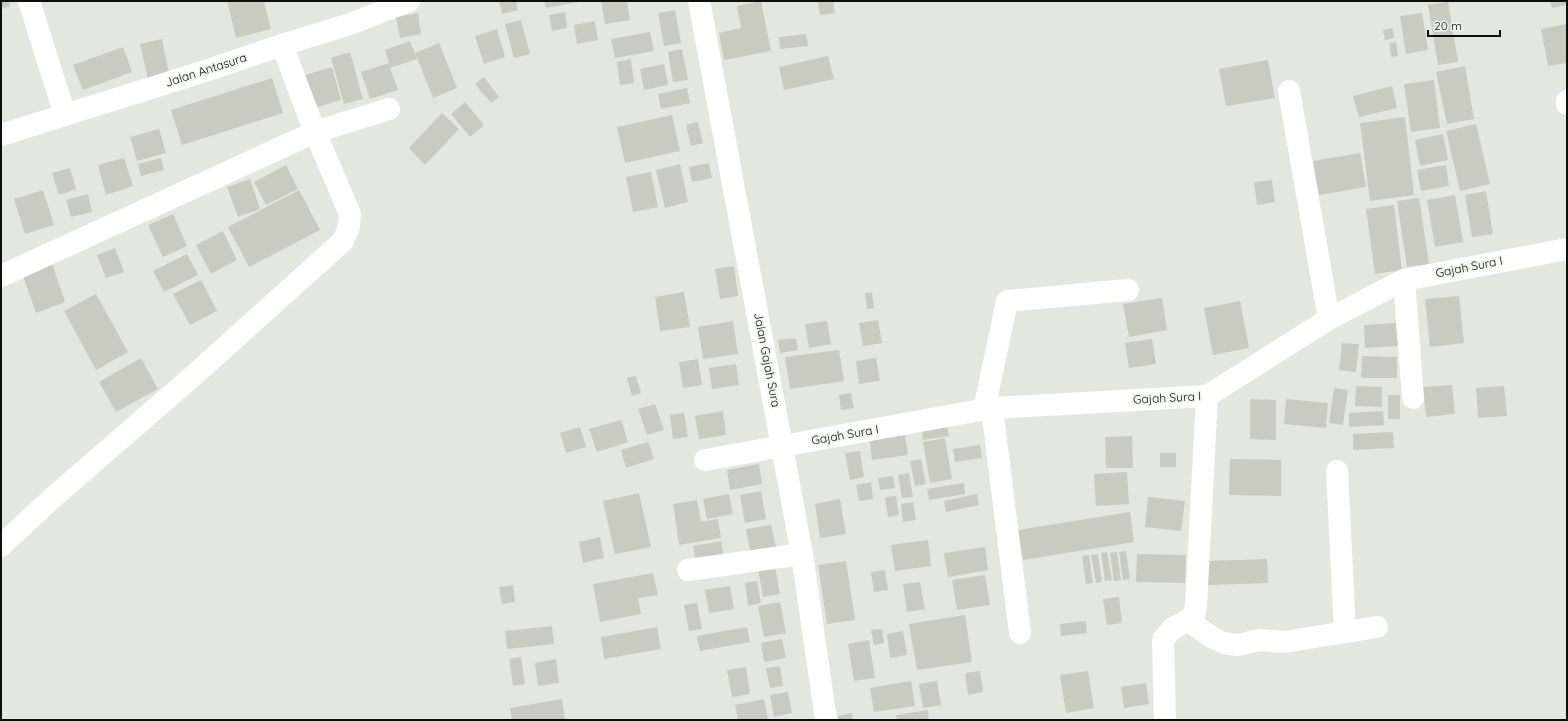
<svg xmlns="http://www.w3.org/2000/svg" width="1568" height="721" viewBox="0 0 1568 721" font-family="Quicksand,sans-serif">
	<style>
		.building { fill: #c9cbc1 }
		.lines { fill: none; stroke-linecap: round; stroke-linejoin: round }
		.minor { stroke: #fff; stroke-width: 22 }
		.major { stroke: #fff; stroke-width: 22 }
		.labels { text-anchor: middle; stroke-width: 3.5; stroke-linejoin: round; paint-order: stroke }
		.street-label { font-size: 12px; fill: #0d0e0b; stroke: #f1f4ea }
	</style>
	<rect width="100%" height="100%" fill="#e4e7dd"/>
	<g class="building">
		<path d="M1 1H9L10 6 1 9Z"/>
		<path d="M227 1H264L271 29 236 38Z"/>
		<path d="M499 1H516L518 10 502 14Z"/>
		<path d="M544 1H579V2L546 8Z"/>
		<path d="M601 1H627L630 20 605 24Z"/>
		<path d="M761 1 771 51 724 60 719 33 741 28 737 6Z"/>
		<path d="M818 1H833L835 13 820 15Z"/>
		<path d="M1550 1H1567V5L1552 8Z"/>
		<path d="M1448 2 1458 62 1438 65 1428 5Z"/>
		<path d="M675 10 681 43 664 46 658 13Z"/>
		<path d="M565 12 567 28 552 31 549 15Z"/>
		<path d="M418 13 421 34 400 38 396 17Z"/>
		<path d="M1422 13 1428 50 1406 54 1400 16Z"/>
		<path d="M521 20 530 54 514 58 505 24Z"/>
		<path d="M595 21 598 40 577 44 574 25Z"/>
		<path d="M1567 24V63L1548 66 1541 29Z"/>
		<path d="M1392 28 1395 38 1385 40 1383 30Z"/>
		<path d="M497 29 505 57 484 64 475 36Z"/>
		<path d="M650 32 654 51 615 58 611 39Z"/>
		<path d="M806 34 808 46 780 49 779 37Z"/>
		<path d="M162 39 169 74 148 79 140 44Z"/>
		<path d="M410 41 417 59 390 68 398 90 370 99 361 72 389 63 385 50Z"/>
		<path d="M1396 42 1398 56 1391 57 1389 43Z"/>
		<path d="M439 43 457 88 433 98 415 53Z"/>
		<path d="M123 47 132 72 83 90 73 65Z"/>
		<path d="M682 49 688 80 673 82 668 52Z"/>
		<path d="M350 52 363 99 344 104 331 58Z"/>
		<path d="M828 56 834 79 784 90 779 67Z"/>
		<path d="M631 59 634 83 620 85 617 62Z"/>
		<path d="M1268 60 1275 98 1226 106 1219 69Z"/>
		<path d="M664 64 668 85 644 90 640 69Z"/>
		<path d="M1465 66 1474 119 1447 124 1436 72Z"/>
		<path d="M332 67 341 100 314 108 305 75Z"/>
		<path d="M484 77 499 97 491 103 475 84Z"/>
		<path d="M272 78 283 113 182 145 171 110Z"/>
		<path d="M1434 80 1440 128 1411 132 1404 84Z"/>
		<path d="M1392 86 1397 108 1359 117 1353 96Z"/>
		<path d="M687 88 690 103 661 109 658 94Z"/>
		<path d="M465 102 484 125 470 137 451 114Z"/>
		<path d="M442 113 459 129 425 165 409 148Z"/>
		<path d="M672 115 680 151 625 163 617 127Z"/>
		<path d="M1405 117 1414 195 1370 201 1360 123Z"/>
		<path d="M698 122 703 143 691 146 686 125Z"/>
		<path d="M1476 124 1490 184 1460 191 1446 131Z"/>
		<path d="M159 129 166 153 137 161 130 137Z"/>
		<path d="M1443 134 1448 160 1420 166 1415 140Z"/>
		<path d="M1360 153 1366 187 1319 195 1313 161Z"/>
		<path d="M124 158 133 186 106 195 98 165Z"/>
		<path d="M161 158 164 170 141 176 138 164Z"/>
		<path d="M709 163 712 178 692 182 689 167Z"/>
		<path d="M680 164 688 202 665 208 656 170Z"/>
		<path d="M286 165 298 189 266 205 254 182Z"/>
		<path d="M1446 165 1449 186 1421 191 1417 170Z"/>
		<path d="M70 168 76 189 59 195 52 173Z"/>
		<path d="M651 172 658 207 633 212 626 177Z"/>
		<path d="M250 179 260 209 238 217 227 187Z"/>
		<path d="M1272 180 1275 202 1257 205 1254 182Z"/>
		<path d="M43 190 54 225 25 234 14 199Z"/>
		<path d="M299 190 320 230 249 267 228 227Z"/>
		<path d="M1486 191 1493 234 1472 237 1465 195Z"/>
		<path d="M88 194 92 212 71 217 66 200Z"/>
		<path d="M1455 195 1463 242 1435 247 1427 200Z"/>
		<path d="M1419 198 1429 264 1407 267 1397 201Z"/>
		<path d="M1394 205 1402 270 1375 274 1366 209Z"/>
		<path d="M173 214 187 246 163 257 148 225Z"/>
		<path d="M223 231 237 260 211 274 196 245Z"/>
		<path d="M115 248 124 272 106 278 97 255Z"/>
		<path d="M187 254 198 275 164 292 153 271Z"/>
		<path d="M51 260 65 302 36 313 21 270Z"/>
		<path d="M734 266 738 296 720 299 715 269Z"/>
		<path d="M201 280 217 311 190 325 173 294Z"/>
		<path d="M684 292 690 327 660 331 655 297Z"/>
		<path d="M872 292 874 308 867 309 865 293Z"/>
		<path d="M96 294 128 352 96 370 64 311Z"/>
		<path d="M1459 296 1464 343 1430 347 1425 299Z"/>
		<path d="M1162 298 1167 330 1129 337 1123 304Z"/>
		<path d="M1240 301 1249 348 1213 355 1204 308Z"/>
		<path d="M878 320 882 343 863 346 859 323Z"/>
		<path d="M733 321 738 354 703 359 698 327Z"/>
		<path d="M827 321 831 344 809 348 805 324Z"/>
		<path d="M1396 323 1398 346 1365 348 1364 325Z"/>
		<path d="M796 338 798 350 780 353 778 340Z"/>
		<path d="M1152 339 1156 364 1129 368 1125 343Z"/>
		<path d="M1342 343 1359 344 1356 372 1339 370Z"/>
		<path d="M839 350 844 381 790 389 785 357Z"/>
		<path d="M1362 356 1397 357V378H1361Z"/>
		<path d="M141 358 158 389 116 412 99 382Z"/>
		<path d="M876 358 880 381 859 384 856 361Z"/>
		<path d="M698 359 702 385 683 388 679 362Z"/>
		<path d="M736 364 739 385 712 389 709 368Z"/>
		<path d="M636 376 641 393 632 396 627 378Z"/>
		<path d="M1452 385 1455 414 1426 417 1423 387Z"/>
		<path d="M1356 386 1382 387V407L1355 406Z"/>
		<path d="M1504 386 1507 416 1478 418 1476 388Z"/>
		<path d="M1334 388 1348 390 1343 425 1329 423Z"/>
		<path d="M851 393 854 408 841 410 839 395Z"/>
		<rect x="1388" y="395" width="12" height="24"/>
		<path d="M1250 399 1276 400V440L1250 439Z"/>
		<path d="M1286 399 1328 403 1326 428 1284 424Z"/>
		<path d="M655 404 664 430 647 435 638 409Z"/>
		<path d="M723 411 726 435 699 439 695 416Z"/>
		<path d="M1383 411 1384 425 1349 427V413Z"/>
		<path d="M684 413 688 437 673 439 670 415Z"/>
		<path d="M946 419 949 436 923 440 921 423Z"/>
		<path d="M621 420 628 442 597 452 589 429Z"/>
		<path d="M580 427 586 447 566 453 560 433Z"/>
		<path d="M1393 432 1394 448 1353 450V434Z"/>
		<path d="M905 435 908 455 872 460 870 440Z"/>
		<path d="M1132 436 1133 468H1106L1105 437Z"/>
		<path d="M945 438 952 479 930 483 923 442Z"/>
		<path d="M648 442 654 459 626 468 621 450Z"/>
		<path d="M980 445 982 458 955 462 953 449Z"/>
		<path d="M860 451 864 477 850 480 845 453Z"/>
		<rect x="1160" y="453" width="16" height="14"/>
		<path d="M921 459 926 484 915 486 910 461Z"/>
		<path d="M1230 459 1281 460V496L1229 495Z"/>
		<path d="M759 464 762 484 730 490 727 470Z"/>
		<path d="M1127 472 1129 504 1096 506 1094 474Z"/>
		<path d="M909 473 913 497 902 498 898 475Z"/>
		<path d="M893 476 895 488 880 490 878 478Z"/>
		<path d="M871 482 873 499 859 501 856 485Z"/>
		<path d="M964 483 965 494 929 500 927 489Z"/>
		<path d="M761 491 766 519 745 523 740 495Z"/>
		<path d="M639 493 651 547 615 554 603 501Z"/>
		<path d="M729 494 733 514 707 519 703 499Z"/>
		<path d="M977 494 979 505 946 512 944 501Z"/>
		<path d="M896 496 899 515 888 517 885 497Z"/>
		<path d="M1148 497 1185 501 1181 531 1145 527Z"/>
		<path d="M840 499 846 534 820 538 815 504Z"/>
		<path d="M697 500 701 522 718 519 721 538 679 545 673 504Z"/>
		<path d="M913 502 916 520 903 522 901 504Z"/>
		<path d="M1130 512 1134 542 1023 560 1018 530Z"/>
		<path d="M771 525 777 551 751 556 746 529Z"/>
		<path d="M600 537 604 558 583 563 579 542Z"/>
		<path d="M928 540 931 566 895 571 891 545Z"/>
		<path d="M721 541 724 557 696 562 693 546Z"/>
		<path d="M985 547 988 570 948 577 944 553Z"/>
		<path d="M1126 551 1130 579 1123 580 1119 552Z"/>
		<path d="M1107 552 1112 580 1105 581 1101 553Z"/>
		<path d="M1117 552 1121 580 1114 581 1110 553Z"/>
		<path d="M1098 554 1102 582 1096 583 1091 555Z"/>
		<path d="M1137 554 1186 555 1185 583 1136 582Z"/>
		<path d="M1089 555 1093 583 1086 584 1082 556Z"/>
		<path d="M1267 559 1268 583 1208 585 1207 561Z"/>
		<path d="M846 561 855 620 827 624 818 565Z"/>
		<path d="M775 566 780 594 763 597 758 569Z"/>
		<path d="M885 570 888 590 874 592 871 572Z"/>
		<path d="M653 573 658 595 638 598 641 614 600 622 593 584Z"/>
		<path d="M985 575 990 605 957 610 952 580Z"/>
		<path d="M757 581 761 603 748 606 745 583Z"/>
		<path d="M920 582 925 609 907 612 903 584Z"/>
		<path d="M513 585 515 602 502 604 499 587Z"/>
		<path d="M730 586 734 609 709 613 705 590Z"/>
		<path d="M1119 597 1122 623 1107 625 1103 599Z"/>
		<path d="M780 602 786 633 764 637 758 606Z"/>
		<path d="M697 603 702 629 689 631 684 605Z"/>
		<path d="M965 615 972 662 917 670 909 624Z"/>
		<path d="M1086 621 1087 633 1061 636 1060 624Z"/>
		<path d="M552 626 554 644 507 649 505 631Z"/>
		<path d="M657 627 661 649 604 659 601 637Z"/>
		<path d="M747 627 750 642 700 651 697 636Z"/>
		<path d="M882 629 884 643 874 645 871 630Z"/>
		<path d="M903 631 907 655 890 658 887 634Z"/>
		<path d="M782 639 786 658 764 662 761 643Z"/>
		<path d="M869 640 875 678 854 681 848 644Z"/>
		<path d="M521 657 525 684 513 686 509 659Z"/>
		<path d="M556 659 559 683 538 686 535 663Z"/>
		<path d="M780 666 783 686 770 688 766 668Z"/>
		<path d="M746 667 750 694 732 697 727 670Z"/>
		<path d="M980 671 983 692 968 695 965 673Z"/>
		<path d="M1088 671 1094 708 1066 713 1060 675Z"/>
		<path d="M911 681 915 706 874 712 870 688Z"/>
		<path d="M937 681 941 705 923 708 919 684Z"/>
		<path d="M1146 683 1149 704 1124 708 1121 687Z"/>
		<path d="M788 692 792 713 774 717 770 695Z"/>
		<path d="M562 699 565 719 512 720 510 708Z"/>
		<path d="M764 699 768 720H738L735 705Z"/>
		<path d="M928 710 929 720H897L896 715Z"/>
		<path d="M852 713 853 720H838V716Z"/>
	</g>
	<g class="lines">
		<g class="minor">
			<path d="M29 1 65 115"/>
			<path d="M699 1 802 554 826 720"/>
			<path d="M1289 91 1329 319"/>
			<path d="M1567 101V104"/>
			<path d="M1 276 315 132 389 109"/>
			<path d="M1404 280 1413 398"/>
			<path d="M992 408 1020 633"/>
			<path d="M984 410 1007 301 1128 290"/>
			<path d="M705 460 992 408 1207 396 1329 319 1404 280 1567 249"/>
			<path d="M1337 471 1345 632"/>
			<path d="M1 546 49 501 201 369 343 241 349 227 350 214 315 132 282 45"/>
			<path d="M688 570 802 554"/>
			<path d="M1187 620 1213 638 1224 643 1238 645 1259 640 1284 642 1377 627"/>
			<path d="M1165 720 1163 640 1172 629 1194 617 1196 606 1207 396"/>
		</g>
		<path class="major" d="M1 135 202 72 282 45 350 24 409 1"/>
	</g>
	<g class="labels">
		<g class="street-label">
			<text transform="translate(206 70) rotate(-18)" y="4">Jalan Antasura</text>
			<text transform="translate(1469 267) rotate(-11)" y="4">Gajah Sura I</text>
			<text transform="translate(767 360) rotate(79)" y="4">Jalan Gajah Sura</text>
			<text transform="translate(1167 398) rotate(-3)" y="4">Gajah Sura I</text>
			<text transform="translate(845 435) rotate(-10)" y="4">Gajah Sura I</text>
		</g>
	</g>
	<rect width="1568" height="721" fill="none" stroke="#0d0e0b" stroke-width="4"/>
	<path d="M1428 30v6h72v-6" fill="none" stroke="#0d0e0b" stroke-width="2"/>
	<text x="1434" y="30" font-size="12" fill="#0d0e0b" stroke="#f1f4ea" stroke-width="3" paint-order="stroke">20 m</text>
</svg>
